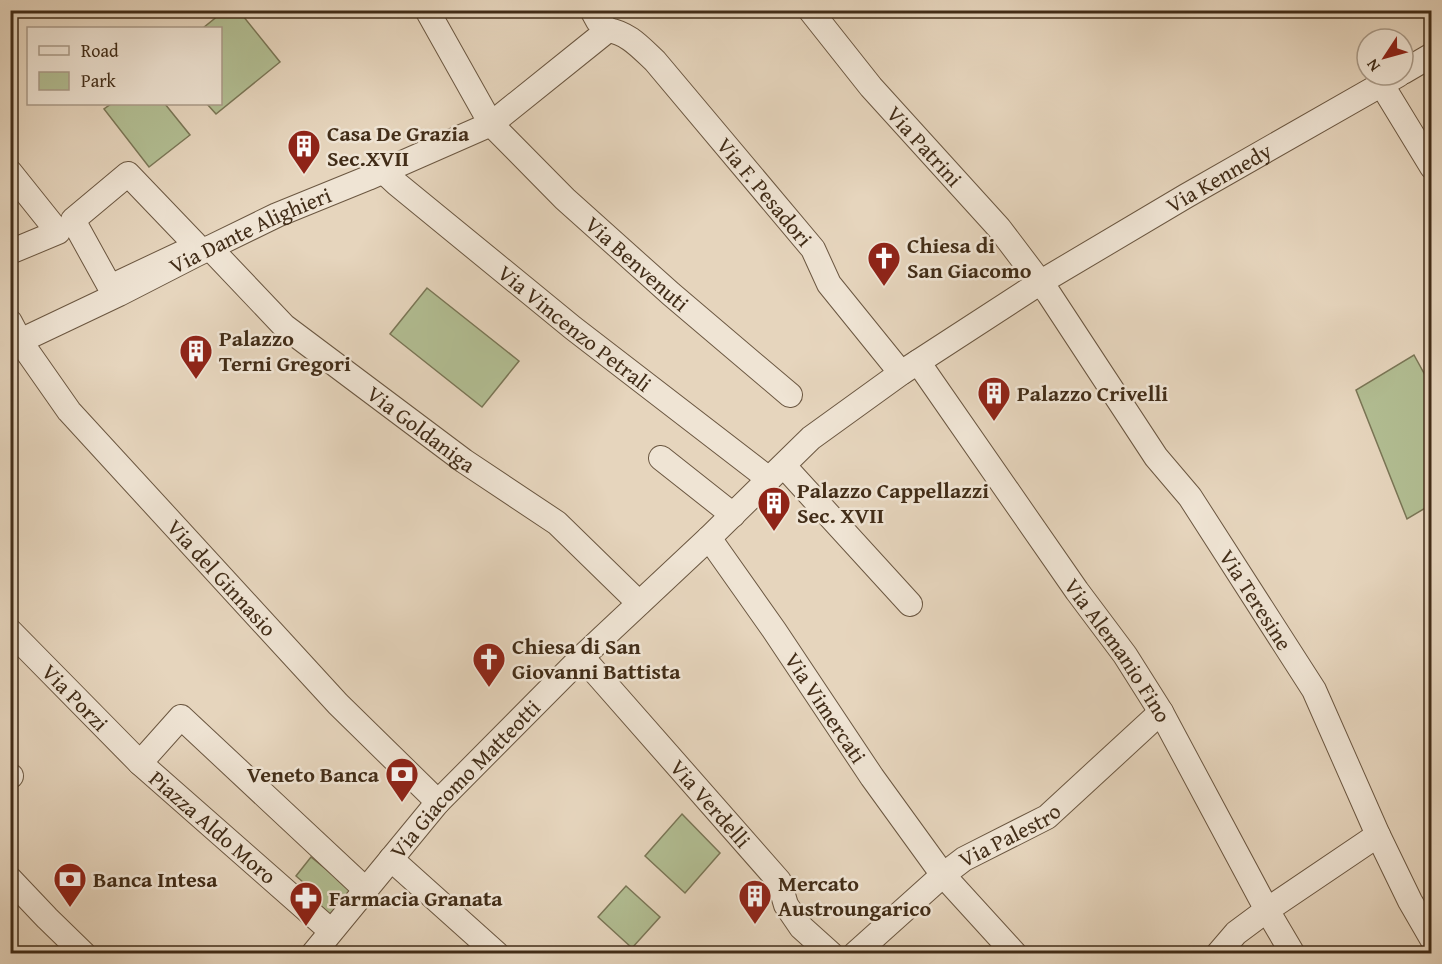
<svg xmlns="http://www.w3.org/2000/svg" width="1442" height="964" viewBox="0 0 1442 964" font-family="'Gentium Book Plus',serif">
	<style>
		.green { fill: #b2be93; stroke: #7a7656; stroke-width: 1.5 }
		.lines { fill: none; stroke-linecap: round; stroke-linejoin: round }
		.street-casing { stroke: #6b5741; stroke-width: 26 }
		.street { stroke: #efe4d4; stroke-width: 24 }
		.labels { text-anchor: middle; stroke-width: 5; stroke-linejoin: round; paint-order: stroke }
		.poi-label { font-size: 22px; font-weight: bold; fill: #422d18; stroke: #efe4d4; text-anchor: start }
		.street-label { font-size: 22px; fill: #422d18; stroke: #efe4d4 }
	</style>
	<rect width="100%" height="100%" fill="#e6d5bd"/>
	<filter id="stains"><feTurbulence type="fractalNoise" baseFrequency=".00333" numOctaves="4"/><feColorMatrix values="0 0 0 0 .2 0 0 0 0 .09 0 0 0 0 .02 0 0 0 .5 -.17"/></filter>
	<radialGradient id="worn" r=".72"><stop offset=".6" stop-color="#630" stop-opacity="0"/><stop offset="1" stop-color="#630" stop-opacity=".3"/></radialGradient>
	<g class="green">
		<path d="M224 11H239L280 62 216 114 207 104H220V28H203Z"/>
		<path d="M111 104H165L190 135 149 167 104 109Z"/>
		<path d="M427 288 519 361 482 407 390 334Z"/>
		<path d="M1414 355 1431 386 1432 504 1407 519 1356 390Z"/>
		<path d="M682 814 720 853 685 893 645 856Z"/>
		<path d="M311 857 354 892 330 920 303 899 311 889 296 876Z"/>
		<path d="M626 886 660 917 632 948 598 917Z"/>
	</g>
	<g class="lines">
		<defs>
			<g id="street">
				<path id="s1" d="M427 10 491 124 565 199 671 294 790 395"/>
				<path d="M592 10 598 21 608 30"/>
				<path id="s2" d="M810 10 871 87 999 228 1049 294 1156 457 1190 497 1314 690 1378 835 1410 901 1432 939"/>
				<path id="s3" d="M608 30C628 33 640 47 655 61L813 249 829 284 901 373"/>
				<path d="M1403 72 1432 55"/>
				<path d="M1382 85 1432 167"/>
				<path id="s4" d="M383 171 397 184 573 328 769 479"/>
				<path d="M10 172 58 232 10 252"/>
				<path d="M128 174 197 246 110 287 73 220Z"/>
				<path id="s5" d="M210 248 284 326 464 461 557 523 639 603"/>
				<path id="s6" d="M10 322 20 341 69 411 338 704 438 802"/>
				<path id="s7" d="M10 344 20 341 119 294 195 255 277 215 368 178 491 124 608 30"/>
				<path id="s8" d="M918 362 1077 591 1125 655 1161 712 1267 910 1293 954"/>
				<path d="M661 458 733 515"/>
				<path d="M784 466 910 604"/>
				<path id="s9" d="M709 538 774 630 872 777 943 875 1015 954"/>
				<path id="s10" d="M10 631 140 763"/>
				<path id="s11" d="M582 657 779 881 786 905 801 927 831 954"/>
				<path d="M10 776H11"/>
				<path d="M391 859 497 954"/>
				<path d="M10 879 47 918 84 954"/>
				<path d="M331 931 140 763 181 717 365 889"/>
				<path id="s12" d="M313 954 438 802 582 657 709 538 811 438 901 373 1041 282 1186 196 1398 75"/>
				<path id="s13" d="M855 954 943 875 964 859 1047 817 1161 712"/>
				<path d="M1218 954 1236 933 1267 910 1378 835"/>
			</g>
		</defs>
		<use href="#street" class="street-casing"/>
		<use href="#street" class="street"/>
	</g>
	<defs>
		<symbol id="building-pin" viewBox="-11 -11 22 30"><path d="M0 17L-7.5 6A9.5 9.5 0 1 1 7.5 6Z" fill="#8f2418" stroke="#efe4d4"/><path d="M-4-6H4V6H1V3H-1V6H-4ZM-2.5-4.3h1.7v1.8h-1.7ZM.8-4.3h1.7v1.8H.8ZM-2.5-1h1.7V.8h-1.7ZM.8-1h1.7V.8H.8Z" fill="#fff"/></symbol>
		<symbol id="church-pin" viewBox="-11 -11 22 30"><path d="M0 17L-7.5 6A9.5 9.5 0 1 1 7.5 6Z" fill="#8f2418" stroke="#efe4d4"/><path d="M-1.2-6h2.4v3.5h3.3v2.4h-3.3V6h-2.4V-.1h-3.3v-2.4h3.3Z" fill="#fff"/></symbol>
		<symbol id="bank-pin" viewBox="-11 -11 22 30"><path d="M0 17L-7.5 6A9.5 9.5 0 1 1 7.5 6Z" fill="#8f2418" stroke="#efe4d4"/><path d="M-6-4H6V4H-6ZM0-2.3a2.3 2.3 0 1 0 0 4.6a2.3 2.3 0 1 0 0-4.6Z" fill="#fff"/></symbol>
		<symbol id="pharmacy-pin" viewBox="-11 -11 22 30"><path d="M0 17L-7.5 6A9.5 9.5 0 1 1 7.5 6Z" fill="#8f2418" stroke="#efe4d4"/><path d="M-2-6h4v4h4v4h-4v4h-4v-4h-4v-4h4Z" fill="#fff"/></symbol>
	</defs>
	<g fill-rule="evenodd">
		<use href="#building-pin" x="285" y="127" width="38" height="52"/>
		<use href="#church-pin" x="865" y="239" width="38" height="52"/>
		<use href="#building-pin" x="177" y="332" width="38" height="52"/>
		<use href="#building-pin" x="975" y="374" width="38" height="52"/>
		<use href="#building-pin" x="755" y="484" width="38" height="52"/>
		<use href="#church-pin" x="470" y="640" width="38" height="52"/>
		<use href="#bank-pin" x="383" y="755" width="38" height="52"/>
		<use href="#bank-pin" x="51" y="860" width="38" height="52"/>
		<use href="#building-pin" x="736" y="877" width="38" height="52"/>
		<use href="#pharmacy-pin" x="287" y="879" width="38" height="52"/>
	</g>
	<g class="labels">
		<g class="poi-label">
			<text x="327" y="141">Casa De Grazia<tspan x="327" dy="25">Sec.XVII</tspan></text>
			<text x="907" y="253">Chiesa di<tspan x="907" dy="25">San Giacomo</tspan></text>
			<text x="219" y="346">Palazzo<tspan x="219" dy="25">Terni Gregori</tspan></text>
			<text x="1017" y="401">Palazzo Crivelli</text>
			<text x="797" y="498">Palazzo Cappellazzi<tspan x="797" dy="25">Sec. XVII</tspan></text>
			<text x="512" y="654">Chiesa di San<tspan x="512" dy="25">Giovanni Battista</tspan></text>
			<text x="379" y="782" text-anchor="end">Veneto Banca</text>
			<text x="93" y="887">Banca Intesa</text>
			<text x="778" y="891">Mercato<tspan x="778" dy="25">Austroungarico</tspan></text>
			<text x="329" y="906">Farmacia Granata</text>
		</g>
		<g class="street-label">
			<text dy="8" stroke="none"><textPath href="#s2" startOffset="178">Via Patrini</textPath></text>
			<text dy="8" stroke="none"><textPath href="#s12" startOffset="1202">Via Kennedy</textPath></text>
			<text dy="8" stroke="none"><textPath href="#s3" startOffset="228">Via F. Pesadori</textPath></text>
			<text dy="8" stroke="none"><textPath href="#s7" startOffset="266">Via Dante Alighieri</textPath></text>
			<text dy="8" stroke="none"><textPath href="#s1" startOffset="333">Via Benvenuti</textPath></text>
			<text dy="8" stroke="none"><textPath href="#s4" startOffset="248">Via Vincenzo Petrali</textPath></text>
			<text dy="8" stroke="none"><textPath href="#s5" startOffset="279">Via Goldaniga</textPath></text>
			<text dy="8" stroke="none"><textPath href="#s6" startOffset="333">Via del Ginnasio</textPath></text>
			<text dy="8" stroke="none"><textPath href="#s2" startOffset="741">Via Teresine</textPath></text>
			<text dy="8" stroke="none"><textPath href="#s8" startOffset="351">Via Alemanio Fino</textPath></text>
			<text dy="8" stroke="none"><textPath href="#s10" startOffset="93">Via Porzi</textPath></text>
			<text dy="8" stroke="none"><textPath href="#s9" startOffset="206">Via Vimercati</textPath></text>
			<text dy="8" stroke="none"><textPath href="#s12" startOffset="232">Via Giacomo Matteotti</textPath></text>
			<text dy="8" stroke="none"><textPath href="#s11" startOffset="195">Via Verdelli</textPath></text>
			<text transform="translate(213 827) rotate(41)" y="8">Piazza Aldo Moro</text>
			<text dy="8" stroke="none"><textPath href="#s13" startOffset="196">Via Palestro</textPath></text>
		</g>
	</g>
	<rect width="1442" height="964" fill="none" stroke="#e6d5bd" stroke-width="36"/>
	<rect x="12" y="12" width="1418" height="940" fill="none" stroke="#422d18" stroke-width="3"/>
	<rect x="18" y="18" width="1406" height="928" fill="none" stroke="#422d18" stroke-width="1.5"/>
	<rect x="27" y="27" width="195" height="78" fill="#efe4d4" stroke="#aa9b89" stroke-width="1.5"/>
	<rect x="39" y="46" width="30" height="9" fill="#efe4d4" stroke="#aa9b89" stroke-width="1.5"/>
	<text x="81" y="57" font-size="18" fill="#422d18">Road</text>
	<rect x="39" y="72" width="30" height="18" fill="#b2be93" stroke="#aa9b89" stroke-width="1.5"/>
	<text x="81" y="87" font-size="18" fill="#422d18">Park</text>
	<g transform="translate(1385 57) rotate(234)"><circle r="28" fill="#efe4d4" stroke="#aa9b89" stroke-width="1.5"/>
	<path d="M0-4.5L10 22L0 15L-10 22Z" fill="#8f2418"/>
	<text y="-9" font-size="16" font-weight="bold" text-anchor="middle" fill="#422d18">N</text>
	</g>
	<rect width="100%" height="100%" filter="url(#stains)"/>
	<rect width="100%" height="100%" fill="url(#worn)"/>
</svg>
